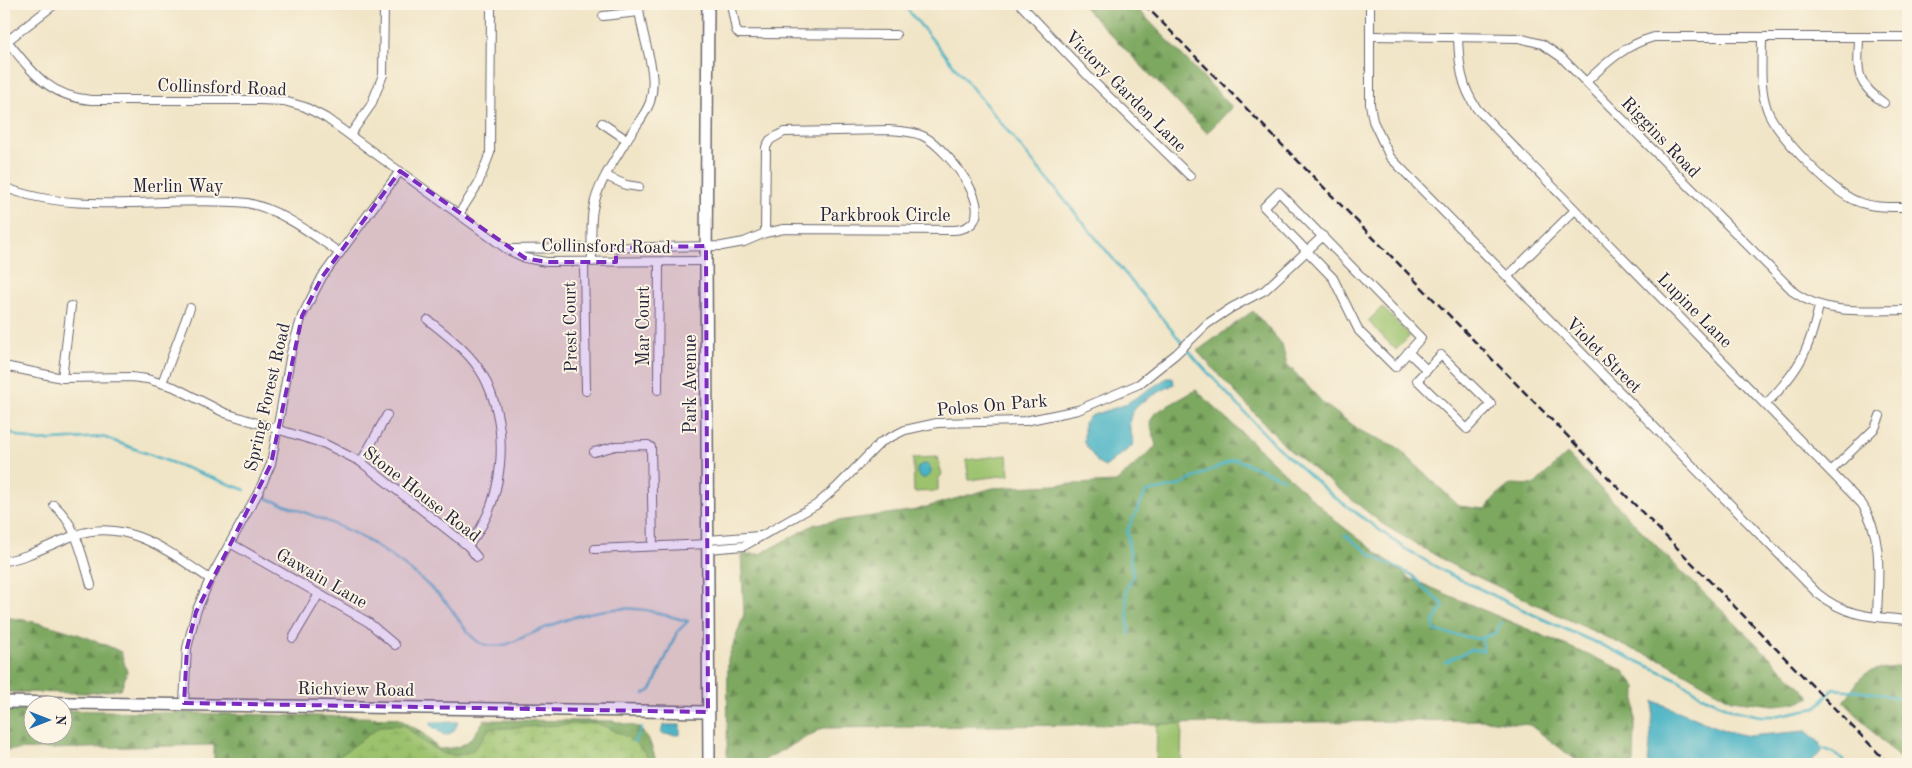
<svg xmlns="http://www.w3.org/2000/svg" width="1912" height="768" viewBox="0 0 1912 768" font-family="'Old Standard TT',serif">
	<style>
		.green { fill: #9cc26d; stroke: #5f7254 }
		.forest { fill: url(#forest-firs); stroke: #50654e }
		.wetland { fill: url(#wetland-marsh); stroke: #5f7254 }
		.water { fill: #48b3c5; stroke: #356a80 }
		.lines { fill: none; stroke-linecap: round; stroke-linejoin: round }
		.stream { stroke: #48b3c5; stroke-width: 2.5 }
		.street-casing { stroke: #6a666c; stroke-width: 10 }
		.secondary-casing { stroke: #6a666c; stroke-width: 14 }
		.street { stroke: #fff; stroke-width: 8 }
		.secondary { stroke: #fff; stroke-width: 11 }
		.rail { stroke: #22223b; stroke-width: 2.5; stroke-dasharray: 8 4; stroke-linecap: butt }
		.marked { fill: #7b2cbf; fill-opacity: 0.2; stroke: #7b2cbf; stroke-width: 4; stroke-dasharray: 10 6; stroke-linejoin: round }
		.labels { text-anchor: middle; stroke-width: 4; stroke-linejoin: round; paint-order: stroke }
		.street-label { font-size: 18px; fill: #22223b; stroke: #fcf5e5 }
	</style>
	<defs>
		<pattern id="forest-firs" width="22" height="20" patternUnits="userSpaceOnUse" patternTransform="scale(1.25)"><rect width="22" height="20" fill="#7da860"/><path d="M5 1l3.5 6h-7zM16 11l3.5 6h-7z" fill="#668850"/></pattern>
		<pattern id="wetland-marsh" width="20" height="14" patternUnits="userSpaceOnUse" patternTransform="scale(1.25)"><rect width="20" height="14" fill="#9cc26d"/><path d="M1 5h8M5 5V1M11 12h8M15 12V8" fill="none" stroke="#86a65f"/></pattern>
	</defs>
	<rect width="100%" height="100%" fill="#fcf5e5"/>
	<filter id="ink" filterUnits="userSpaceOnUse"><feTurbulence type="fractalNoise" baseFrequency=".02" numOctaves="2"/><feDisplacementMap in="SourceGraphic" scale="10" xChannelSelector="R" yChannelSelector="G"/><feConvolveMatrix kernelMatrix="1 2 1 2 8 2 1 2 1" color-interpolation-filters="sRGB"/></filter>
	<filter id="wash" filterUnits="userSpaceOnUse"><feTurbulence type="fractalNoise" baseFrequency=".0096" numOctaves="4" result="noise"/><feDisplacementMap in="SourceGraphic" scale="20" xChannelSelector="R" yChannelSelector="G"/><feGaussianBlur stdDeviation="1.12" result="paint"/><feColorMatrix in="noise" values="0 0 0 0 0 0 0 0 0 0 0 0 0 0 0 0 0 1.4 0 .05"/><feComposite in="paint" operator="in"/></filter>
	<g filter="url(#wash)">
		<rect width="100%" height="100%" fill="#f1e5c7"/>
		<g class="green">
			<path d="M1382 307 1410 336 1396 350 1368 321Z"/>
			<path d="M1007 455 1009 475 969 480 966 460Z"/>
			<path d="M937 457 942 474 938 480V491L914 492 913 458Z"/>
			<path d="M1182 723 1181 764H1156L1157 724Z"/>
		</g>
		<g class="forest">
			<path d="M1081 4H1133L1232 107 1207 133Z"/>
			<path d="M1253 311 1282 344 1287 364 1324 404 1361 431 1397 447 1459 506 1485 509 1496 496 1511 484 1534 485 1567 454 1673 563 1811 697 1797 703 1774 705 1731 700 1664 661 1629 648 1452 565 1384 525 1287 448 1197 351Z"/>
			<path d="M1196 390 1337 522 1411 579 1623 670 1636 687 1634 764H1581L1530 725 1486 720 823 728 757 764 727 762 728 659 744 614 741 554H760L815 524 916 510 993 488 1116 482 1156 446 1150 422 1155 413Z"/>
			<path d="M4 617C44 622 84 634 121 652L127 672 121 689 91 693 4 692Z"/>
			<path d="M1897 667 1908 668V764H1905L1844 702C1864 673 1861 670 1897 667Z"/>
			<path d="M4 709 32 710V736H62L63 710 397 718 422 732 439 749C466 748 470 742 484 720L613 721 639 727 650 742 657 764H214V745L4 750Z"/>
		</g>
		<path class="wetland" d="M595 723C618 731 640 740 651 764H329L380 726 404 725C422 741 445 765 471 751 478 747 484 736 489 729Z"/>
		<g class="water">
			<path d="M1167 378H1173L1174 384C1149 399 1118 406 1134 441L1132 446 1105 467 1099 464 1084 443V423L1090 416 1124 405Z"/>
			<circle cx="924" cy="471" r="7"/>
			<path d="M1654 701 1726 731 1749 736 1806 731 1819 742 1822 752 1807 764H1648Z"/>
			<path d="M431 722H458C455 730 453 734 444 735L429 724Z"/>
			<path d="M663 725H680V735L661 734Z"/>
		</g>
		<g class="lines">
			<g class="stream">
				<path d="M903 4 1198 362 1276 446 1333 496 1404 548 1445 572 1534 615 1677 679 1704 697 1733 710 1760 716H1775L1815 708 1834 689 1871 692 1908 700"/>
				<path d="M4 427 15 435 35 441 103 437 245 490"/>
				<path d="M266 498C293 508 319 517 345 529 369 539 408 567 428 585 435 592 443 598 449 606 466 628 473 653 508 644 551 625 597 602 646 610 660 613 674 618 688 621"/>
				<path d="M1345 535 1373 556 1412 575 1426 590 1444 605 1433 622 1435 631 1478 639 1496 633 1501 622"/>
				<path d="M1129 634 1126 591 1133 575 1127 531 1146 492 1177 486 1235 459 1284 479"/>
				<path d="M1445 662 1470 650 1483 651 1482 638"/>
				<path d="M644 694 651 690 655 682 677 632 688 621"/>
				<path d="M634 742 642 727"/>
				<path d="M1819 747 1835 753 1846 764"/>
			</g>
		</g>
	</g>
	<g filter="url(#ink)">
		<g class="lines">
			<defs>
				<g id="street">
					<path d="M731 4 736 30 739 34 896 35"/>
					<path d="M1020 4 1090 78 1190 176"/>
					<path d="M1370 4V104L1373 121 1390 157 1817 593C1846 617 1872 617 1908 620"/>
					<path d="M603 16 639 12"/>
					<path d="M1371 36 1519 38 1542 44 1561 57 1795 293C1828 316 1870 310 1908 310"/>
					<path d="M4 37C30 69 46 96 91 100H259L284 101 305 107 326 118 508 250 525 258 546 262 706 261"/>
					<path d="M1458 37C1459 65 1461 86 1477 109L1862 504C1884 538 1878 578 1877 617"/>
					<path d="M1762 37C1762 61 1759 87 1767 109 1775 133 1832 192 1856 201 1873 208 1890 207 1908 207"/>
					<path d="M1859 38C1858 71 1854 82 1884 103"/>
					<path d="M7 41 55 4"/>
					<path d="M1586 82C1607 62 1625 45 1654 37H1908"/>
					<path d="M602 123 627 140"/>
					<path d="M889 130C901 131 913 131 923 136 948 148 1011 226 953 230L784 229 765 233 766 147 770 140 784 132Z"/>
					<path d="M350 135 371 105 383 75 384 4"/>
					<path d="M606 176 626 185 639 187"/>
					<path d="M4 187C77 217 169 195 247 203 282 210 310 233 340 253"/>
					<path d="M1279 192 1421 338 1395 367 1359 331 1333 278 1264 207Z"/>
					<path d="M459 214 478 184 490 153 491 4"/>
					<path d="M509 249 722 246 744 242 765 233"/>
					<path d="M584 262 586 391"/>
					<path d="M592 262C592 245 590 226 593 209 597 185 614 161 626 141 634 128 645 116 650 102 660 70 639 35 639 4"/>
					<path d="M1507 277 1575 210"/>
					<path d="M428 320C449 337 471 353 484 377 511 430 505 501 468 546"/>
					<path d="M1408 352 1427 370"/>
					<path d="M1441 355 1491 404 1467 429 1417 380Z"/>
					<path d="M4 366 62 378 131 377 147 379 174 387 225 413 325 444 361 462 468 546 477 557"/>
					<path d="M62 378 71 306"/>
					<path d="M162 383 190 308"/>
					<path d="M658 390 659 262"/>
					<path d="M1766 404C1799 370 1809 352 1819 306"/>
					<path d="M594 452 616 446 648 445 651 447 653 546"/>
					<path d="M361 462 387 415"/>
					<path d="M1831 471 1875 428 1880 416"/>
					<path d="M54 505C77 525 82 556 91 585"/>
					<path d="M708 540 759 536"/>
					<path d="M230 543 368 622 395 645"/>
					<path d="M595 549 708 544"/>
					<path d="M708 549 744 546 816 505 837 487 881 442 905 430 937 423 1025 421 1078 410 1139 384 1176 354 1207 324 1231 308 1265 290 1323 236"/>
					<path d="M4 561C27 558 51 544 73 536 125 516 169 552 210 579"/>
					<path d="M293 638 319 594"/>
					<path d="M184 703 187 648 196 612 210 579 259 491 271 464 291 353 302 316 322 277 400 171"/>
				</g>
				<g id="secondary">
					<path d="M708 4 706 261 709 764"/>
					<path d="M4 702 708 712"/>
				</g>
			</defs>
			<use href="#street" class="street-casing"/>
			<use href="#secondary" class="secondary-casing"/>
			<use href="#street" class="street"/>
			<use href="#secondary" class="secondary"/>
			<path class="rail" d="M1144 4 1889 764"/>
		</g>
	</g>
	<path class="marked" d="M400 171 525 258 546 262H616V248L706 246 708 712 184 703 187 648 196 612 271 464 302 316 322 277Z"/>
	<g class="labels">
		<g class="street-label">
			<text transform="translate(222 87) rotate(2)" y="6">Collinsford Road</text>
			<text transform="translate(1126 91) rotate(45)" y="6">Victory Garden Lane</text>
			<text transform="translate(1661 137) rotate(46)" y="6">Riggins Road</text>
			<text x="178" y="192">Merlin Way</text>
			<text x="885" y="221">Parkbrook Circle</text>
			<text transform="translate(606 246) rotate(1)" y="6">Collinsford Road</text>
			<text transform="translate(1695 310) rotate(45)" y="6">Lupine Lane</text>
			<text transform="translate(643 326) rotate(-90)" y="6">Mar Court</text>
			<text transform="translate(570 327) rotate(-91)" y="6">Prest Court</text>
			<text transform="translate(1604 355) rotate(45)" y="6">Violet Street</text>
			<text transform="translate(690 384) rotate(-90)" y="6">Park Avenue</text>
			<text transform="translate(267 397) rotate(-77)" y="6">Spring Forest Road</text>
			<text transform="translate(992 405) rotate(-5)" y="6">Polos On Park</text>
			<text transform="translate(422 494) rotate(38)" y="6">Stone House Road</text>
			<text transform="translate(322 578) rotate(30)" y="6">Gawain Lane</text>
			<text transform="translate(356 689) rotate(1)" y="6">Richview Road</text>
		</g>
	</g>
	<rect width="1912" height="768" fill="none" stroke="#fcf5e5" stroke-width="20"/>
	<g transform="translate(48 720) rotate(90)"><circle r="24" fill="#fcf5e5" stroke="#a5a1a1"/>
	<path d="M0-4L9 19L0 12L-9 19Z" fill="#1f6fb2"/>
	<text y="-8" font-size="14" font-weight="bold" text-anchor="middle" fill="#22223b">N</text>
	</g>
</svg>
